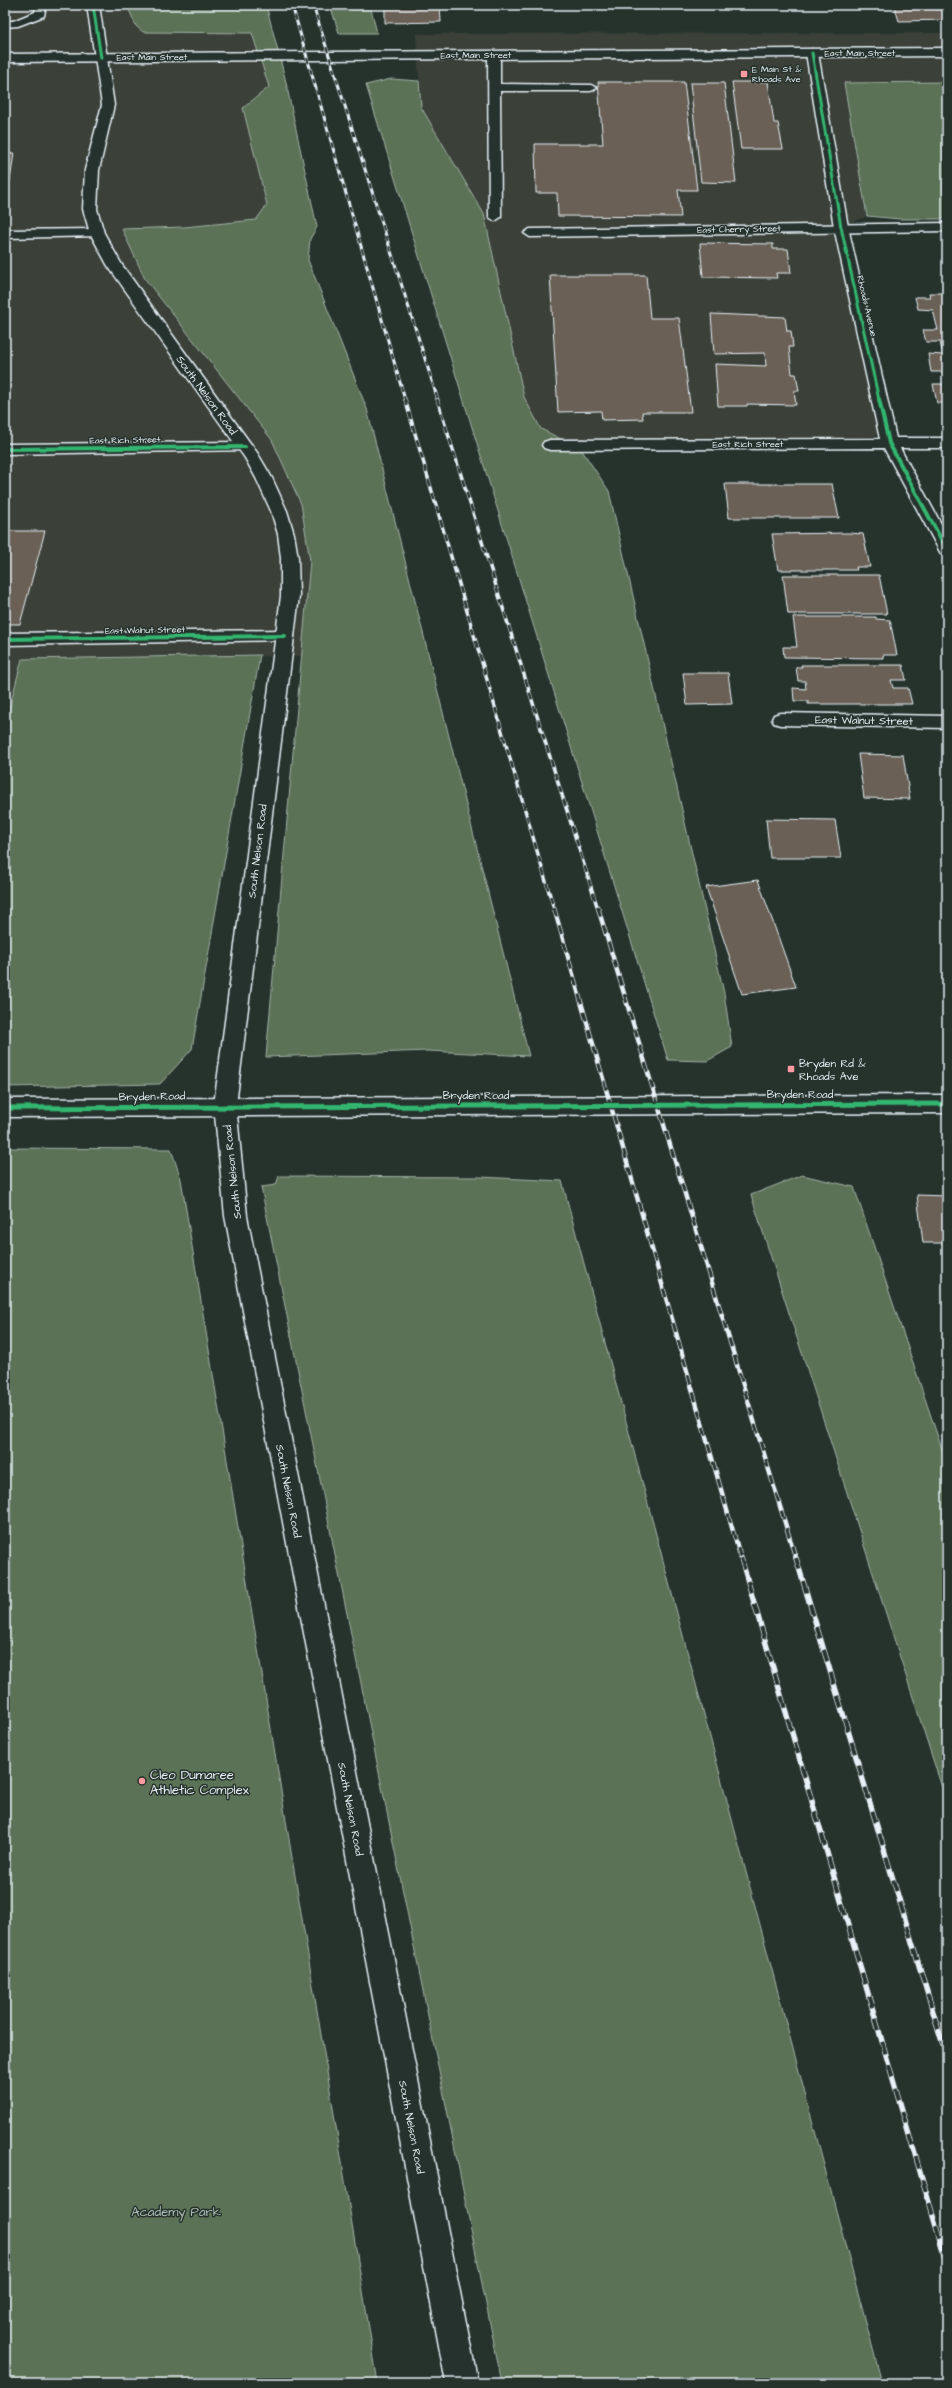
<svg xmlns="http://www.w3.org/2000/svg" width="952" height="2388" viewBox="0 0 952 2388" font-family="'Architects Daughter',sans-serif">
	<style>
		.built { fill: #3a4039 }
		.green { fill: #5b7257; stroke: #a2b2a8 }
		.building { fill: #6a6054; stroke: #e8f1f8 }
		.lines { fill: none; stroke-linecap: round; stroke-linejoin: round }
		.service-casing { stroke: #e8f1f8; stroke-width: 3 }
		.minor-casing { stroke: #e8f1f8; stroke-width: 3 }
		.tertiary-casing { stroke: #e8f1f8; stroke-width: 3 }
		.secondary-casing { stroke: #e8f1f8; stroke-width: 3 }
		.primary-casing { stroke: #e8f1f8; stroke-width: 3 }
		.service { fill: #26332d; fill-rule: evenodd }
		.minor { fill: #26332d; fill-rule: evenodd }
		.tertiary { fill: #26332d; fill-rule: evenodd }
		.secondary { fill: #26332d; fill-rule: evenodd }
		.primary { fill: #26332d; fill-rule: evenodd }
		.rail-far3-casing { stroke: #e8f1f8; stroke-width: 3 }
		.rail-far2-casing { stroke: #e8f1f8; stroke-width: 3.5 }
		.rail-far1-casing { stroke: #e8f1f8; stroke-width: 4.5 }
		.rail-casing { stroke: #e8f1f8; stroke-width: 5.5 }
		.rail-far3 { stroke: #26332d; stroke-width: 2; stroke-dasharray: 5.5; stroke-linecap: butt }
		.rail-far2 { stroke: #26332d; stroke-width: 2.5; stroke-dasharray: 7; stroke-linecap: butt }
		.rail-far1 { stroke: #26332d; stroke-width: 3; stroke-dasharray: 9; stroke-linecap: butt }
		.rail { stroke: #26332d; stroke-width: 4; stroke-dasharray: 12; stroke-linecap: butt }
		.cycleway-far2-casing { stroke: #26332d; stroke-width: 4.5 }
		.cycleway-far1-casing { stroke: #26332d; stroke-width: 6 }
		.cycleway-casing { stroke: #26332d; stroke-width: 8 }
		.cycleway-far2 { stroke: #33b770; stroke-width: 3 }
		.cycleway-far1 { stroke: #33b770; stroke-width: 4 }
		.cycleway { stroke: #33b770; stroke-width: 5 }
		.poi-dot { fill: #ff9aa2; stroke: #26332d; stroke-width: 1.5 }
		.labels { text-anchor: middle; stroke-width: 3; stroke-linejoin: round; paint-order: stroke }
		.far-street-label { font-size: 9px; fill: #e8f1f8; stroke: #26332d }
		.far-poi-label { font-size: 9px; fill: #e8f1f8; stroke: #26332d; text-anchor: start }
		.street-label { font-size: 11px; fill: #e8f1f8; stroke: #26332d }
		.poi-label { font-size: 11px; fill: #e8f1f8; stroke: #26332d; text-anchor: start }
		.near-poi-label { font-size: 13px; fill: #e8f1f8; stroke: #26332d; text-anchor: start }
		.near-park-label { font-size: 13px; fill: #b0beb8; stroke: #26332d }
	</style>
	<rect width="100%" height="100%" fill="#26332d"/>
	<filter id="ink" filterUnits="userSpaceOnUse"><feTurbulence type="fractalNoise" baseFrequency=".025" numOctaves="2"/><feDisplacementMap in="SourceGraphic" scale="8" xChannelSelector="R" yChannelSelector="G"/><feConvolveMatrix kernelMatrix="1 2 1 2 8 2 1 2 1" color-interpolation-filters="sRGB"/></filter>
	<g filter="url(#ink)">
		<g class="built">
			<path d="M5 5H127L136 26 143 32 252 33 269 87 243 108 267 205 257 220 184 227 123 229 145 279 272 440 301 504 310 561 302 656 22 659 5 725Z"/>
			<path d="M947 33V82L844 83 867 216 844 226 884 426 869 445 581 449 541 429 524 397 484 214 421 107 416 34Z"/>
		</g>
		<g class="green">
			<path d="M127 5H266L285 78 317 227 310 239 308 260 367 409 529 1056 428 1051 266 1057 310 561 301 504 272 440 145 279 122 229 184 227 256 220 267 205 243 108 269 87 252 33 143 32 136 26Z"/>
			<path d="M330 5H370L377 33H339Z"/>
			<path d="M391 79 419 81 421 107 484 214 524 397 541 429 581 449 609 491 724 993 732 1047 707 1061 668 1060 366 85Z"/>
			<path d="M947 82V219H900L867 216 844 83Z"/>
			<path d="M260 655 192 1049 160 1084 5 1087V725L22 659Z"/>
			<path d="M5 1148 171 1149 181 1179 378 2383H5Z"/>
			<path d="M802 1175 854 1187 947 1464V1803L751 1195Z"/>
			<path d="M279 1176 480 1177 562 1181 882 2383H502L261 1187 276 1185Z"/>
		</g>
		<g class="building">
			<path d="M385 5H440L441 22 385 23Z"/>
			<path d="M894 5H947V20L899 21Z"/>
			<path d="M598 82H684L697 190H678L681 217 558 216 557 193H536L535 144H603Z"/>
			<path d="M732 82H768L774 123H778L783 149H741Z"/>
			<path d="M690 83H724L736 183 701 182Z"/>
			<path d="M14 153 9 188H5V154Z"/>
			<path d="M700 243 773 244V249H788L791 273H776L777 278 703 277Z"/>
			<path d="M550 275H646L650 318H679L691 412H642L643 419 602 420 601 411 558 412Z"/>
			<path d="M929 293H947V374L946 372H931L928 354 943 355 940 342H926L923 330H938L933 310 918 309 915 297H930Z"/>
			<path d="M711 314 785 317 787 331H791L793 347H789L792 374H796L799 391H794L796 405 747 404V406H718L715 364 766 366 765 353 714 354Z"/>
			<path d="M933 384H947V403H937Z"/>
			<path d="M725 484H832L839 518H729Z"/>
			<path d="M5 531H45L20 624H5Z"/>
			<path d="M849 533 863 534 870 567H856L857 570H778L772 534Z"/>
			<path d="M783 575H879L887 614H788Z"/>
			<path d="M793 617H876V619L890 620 897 655H883V658L784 657 783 647H797Z"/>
			<path d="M801 665H903L906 680H891L893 688H908L912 704H808V701H794L793 688 806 689 805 681H798L796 667H802Z"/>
			<path d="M683 673H728L732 704 687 705Z"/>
			<path d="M858 754 903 755 910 799 864 798Z"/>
			<path d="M943 809 947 810V832Z"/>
			<path d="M766 819 835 820 841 858H770Z"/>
			<path d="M758 880 796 987 742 994 706 887Z"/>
			<path d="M942 976H947V1002Z"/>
			<path d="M917 1195 947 1196V1243H923Z"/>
		</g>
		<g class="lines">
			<defs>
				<g id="service">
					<path d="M36 5H46L44 16 18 26 5 27V21H13L35 12Z"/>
					<path d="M494 52 500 55V84L591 85 597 88 591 91H500L501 217 495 221 489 217 488 55Z"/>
					<path d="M947 223V231L530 237 524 233 530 229Z"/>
					<path d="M97 229 103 233 101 236 5 238V230Z"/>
					<path d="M780 713 947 716V728L780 725 774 723 772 719 774 715Z"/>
				</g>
				<g id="minor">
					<path d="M812 49 818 53 848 227 896 438H947V448H900L947 535V555L941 554 939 550 884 448 550 450 544 448 542 445 544 442 550 440 880 439 834 227 806 53Z"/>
					<path d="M245 442 251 444 253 447 251 450 5 454V444Z"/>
					<path d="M285 630 291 632 294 636 291 640 5 645V633Z"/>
					<path d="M947 1095V1113L5 1117V1099Z"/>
				</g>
				<path id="tertiary" d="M87 5H99L107 58 105 61 101 62 95 58Z"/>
				<path id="secondary" d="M101 54 107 58 114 105 99 170 97 209 104 233 122 265 258 454 272 478 287 511 294 534 298 558 299 596 236 1105 247 1216 478 2383H446L225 1216 214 1105 281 596V558L278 534 271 511 256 478 245 458 108 266 90 233 83 209 85 170 102 105 95 58Z"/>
				<path id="primary" d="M947 48V56L5 62V54Z"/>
			</defs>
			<use href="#service" class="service-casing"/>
			<use href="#minor" class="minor-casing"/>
			<use href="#tertiary" class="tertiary-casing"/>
			<use href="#secondary" class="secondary-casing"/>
			<use href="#primary" class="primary-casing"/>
			<use href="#service" class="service"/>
			<use href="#minor" class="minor"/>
			<use href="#tertiary" class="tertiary"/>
			<use href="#secondary" class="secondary"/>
			<use href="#primary" class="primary"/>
			<defs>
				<g id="rail-far3">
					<path d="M292 5 405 400"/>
					<path d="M313 5 438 400"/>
				</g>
				<g id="rail-far2">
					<path d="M405 399 554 909"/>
					<path d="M437 399 598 909"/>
				</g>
				<g id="rail-far1">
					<path d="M554 908 741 1559"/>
					<path d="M598 908 796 1559"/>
				</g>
				<g id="rail">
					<path d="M741 1558 947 2264"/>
					<path d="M796 1558 947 2058"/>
				</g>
			</defs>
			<use href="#rail-far3" class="rail-far3-casing"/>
			<use href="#rail-far2" class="rail-far2-casing"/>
			<use href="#rail-far1" class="rail-far1-casing"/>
			<use href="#rail" class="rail-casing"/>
			<use href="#rail-far3" class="rail-far3"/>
			<use href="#rail-far2" class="rail-far2"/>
			<use href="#rail-far1" class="rail-far1"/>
			<use href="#rail" class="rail"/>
			<defs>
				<g id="cycleway-far2">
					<path d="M93 5 101 58"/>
					<path d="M812 53 841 227 879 400"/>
				</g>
				<g id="cycleway-far1">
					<path d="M879 399 889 443 947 550"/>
					<path d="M5 449 245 447"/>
					<path d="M5 639 285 636"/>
				</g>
				<path id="cycleway" d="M5 1108 947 1104"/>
			</defs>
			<use href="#cycleway-far2" class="cycleway-far2-casing"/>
			<use href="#cycleway-far1" class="cycleway-far1-casing"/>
			<use href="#cycleway" class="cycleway-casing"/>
			<use href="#cycleway-far2" class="cycleway-far2"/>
			<use href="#cycleway-far1" class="cycleway-far1"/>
			<use href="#cycleway" class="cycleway"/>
		</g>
	</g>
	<g class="poi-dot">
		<rect x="740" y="70" width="8" height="8" rx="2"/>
		<rect x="787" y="1065" width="8" height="8" rx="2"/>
		<circle cx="142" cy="1781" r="4"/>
	</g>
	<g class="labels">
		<g class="far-street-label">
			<text x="860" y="56">East Main Street</text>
			<text x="476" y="58">East Main Street</text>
			<text x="152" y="60">East Main Street</text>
			<text transform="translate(739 229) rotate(-1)" y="3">East Cherry Street</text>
			<text transform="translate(867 306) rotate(77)" y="3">Rhoads Avenue</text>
			<text transform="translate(125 440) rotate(-1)" y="3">East Rich Street</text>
			<text x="748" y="447">East Rich Street</text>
			<text transform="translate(145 630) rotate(-1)" y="3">East Walnut Street</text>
		</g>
		<g class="far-poi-label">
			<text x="752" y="72">E Main St &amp;<tspan x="752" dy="10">Rhoads Ave</tspan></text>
		</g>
		<g class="street-label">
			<text transform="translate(207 395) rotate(54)" y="4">South Nelson Road</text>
			<text transform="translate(864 720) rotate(1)" y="4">East Walnut Street</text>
			<text transform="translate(257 851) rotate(-83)" y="4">South Nelson Road</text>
			<text x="800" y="1098">Bryden Road</text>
			<text x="476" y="1099">Bryden Road</text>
			<text transform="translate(152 1096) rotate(-1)" y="4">Bryden Road</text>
			<text transform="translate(232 1172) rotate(-96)" y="4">South Nelson Road</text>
			<text transform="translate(289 1491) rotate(79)" y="4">South Nelson Road</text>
			<text transform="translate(351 1809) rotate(79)" y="4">South Nelson Road</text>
			<text transform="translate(412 2127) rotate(79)" y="4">South Nelson Road</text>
		</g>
		<g class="poi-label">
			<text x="799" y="1067">Bryden Rd &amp;<tspan x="799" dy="13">Rhoads Ave</tspan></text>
		</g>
		<g class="near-poi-label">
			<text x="150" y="1779">Cleo Dumaree<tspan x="150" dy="15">Athletic Complex</tspan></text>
		</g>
		<g class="near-park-label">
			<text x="176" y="2216">Academy Park</text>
		</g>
	</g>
	<rect width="952" height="2388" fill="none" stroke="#26332d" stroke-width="20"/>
	<rect x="10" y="10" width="932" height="2368" fill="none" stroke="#e8f1f8" stroke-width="1.5" filter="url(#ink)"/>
</svg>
